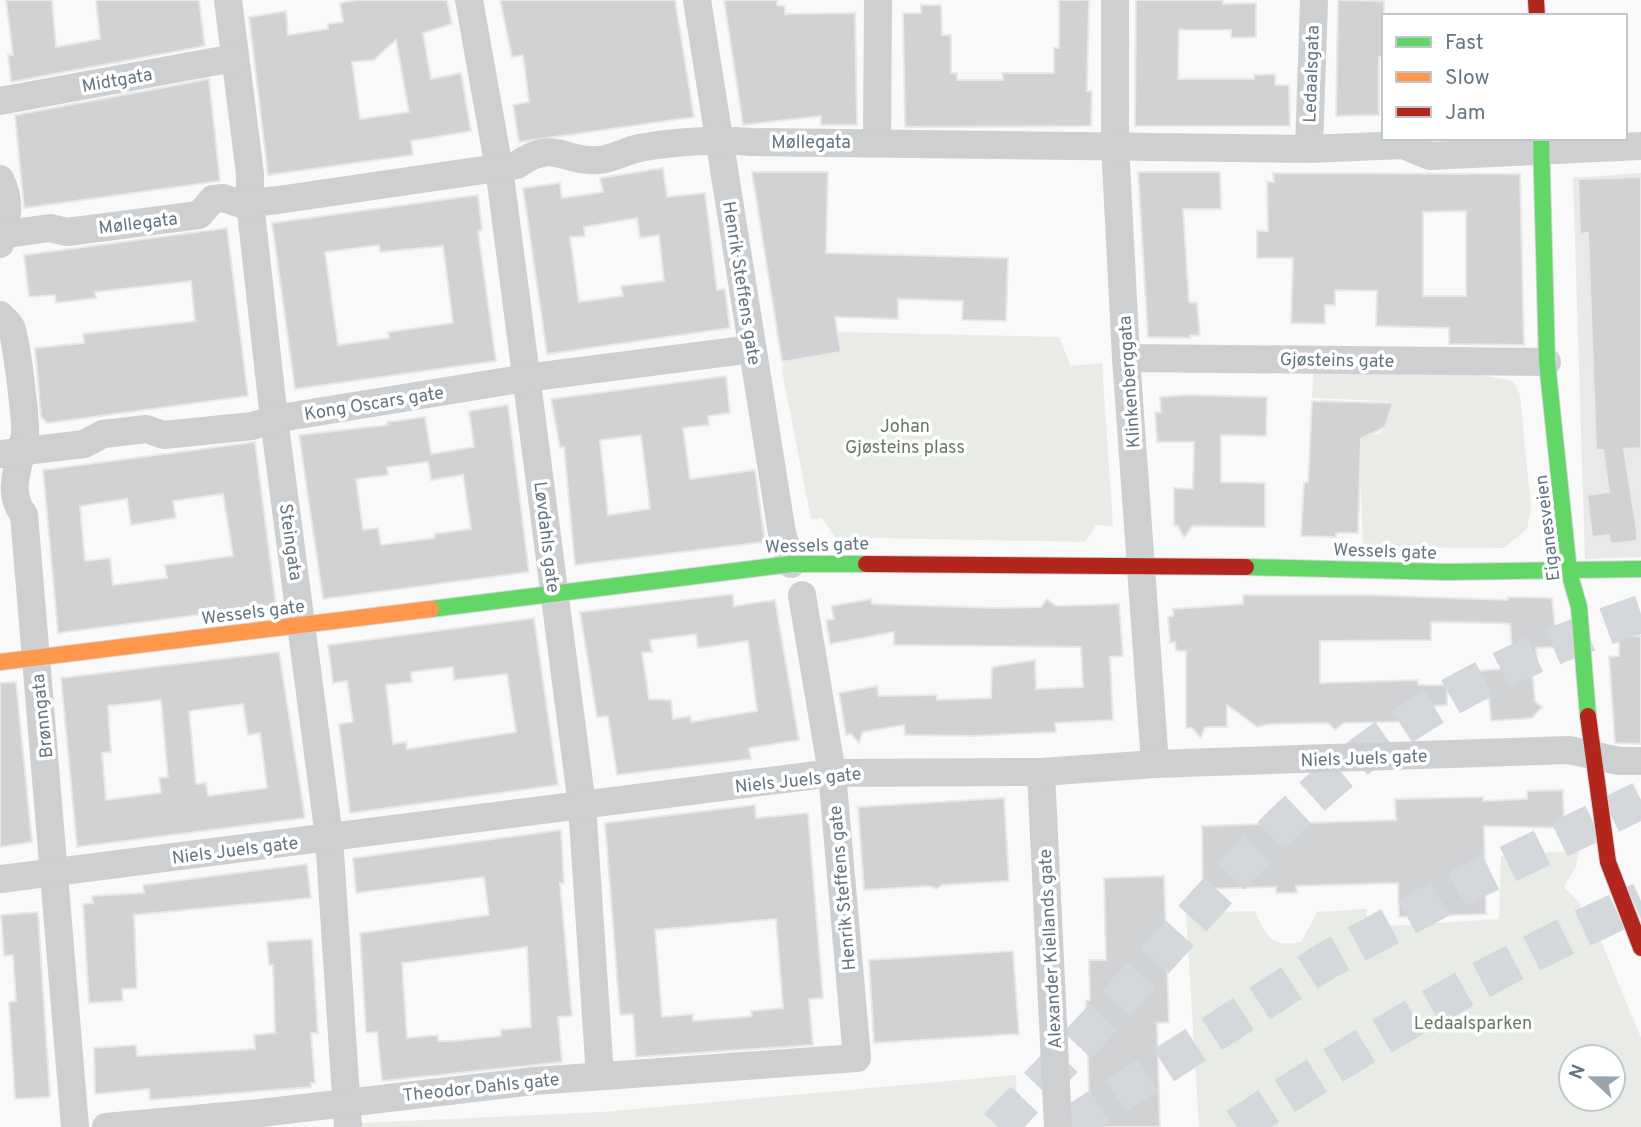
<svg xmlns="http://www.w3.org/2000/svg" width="1641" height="1127" viewBox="0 0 1641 1127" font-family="Overpass,sans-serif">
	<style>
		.built { fill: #e8e9e9 }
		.green { fill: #e8ebe6; fill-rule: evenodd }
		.building { fill: #d0d2d3; stroke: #e8e8e8; stroke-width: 2; fill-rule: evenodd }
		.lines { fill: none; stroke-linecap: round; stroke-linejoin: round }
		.highway-tunnel { stroke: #d4d8dc; stroke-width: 38; stroke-dasharray: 38 19; stroke-linecap: butt }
		.fast-casing { stroke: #d5d6d7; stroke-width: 18 }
		.slow-casing { stroke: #d5d6d7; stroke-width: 18 }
		.jam-casing { stroke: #d5d6d7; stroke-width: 18 }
		.street { stroke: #cecfd0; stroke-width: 28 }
		.fast { stroke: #63d668; stroke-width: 16 }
		.slow { stroke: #ff974d; stroke-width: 16 }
		.jam { stroke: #b3261e; stroke-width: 16 }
		.labels { text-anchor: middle; stroke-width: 7; stroke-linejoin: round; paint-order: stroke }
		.street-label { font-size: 18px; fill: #657683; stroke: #fff }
		.park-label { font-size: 18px; fill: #687a64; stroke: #fff }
	</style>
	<rect width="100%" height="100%" fill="#f9f9f9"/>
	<path class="built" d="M1641 173V557L1585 559 1573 178Z"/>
	<g class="green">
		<path d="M839 332 1059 337 1071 366 1102 363 1113 526 1096 525 1085 542 835 537 822 518 811 519 782 371 784 360 840 353Z"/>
		<path d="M1314 371 1481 375 1513 381 1520 395 1531 509 1527 529 1504 548 1363 547 1359 436 1379 434 1386 426 1389 401 1312 398Z"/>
		<path d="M1579 850 1576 866 1564 887 1580 903V913L1597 931 1641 1038V1127H1199L1186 913 1255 911C1267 936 1270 948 1301 942L1317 912 1367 909V924L1375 927 1499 919 1501 856ZM1571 1057H1613V1099H1571Z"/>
		<path d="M1016 1075 1018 1127H361V1123L603 1112Z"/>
	</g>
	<g class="building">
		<path d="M6 0H52L56 47 100 39 96 0H199L205 46 11 82 8 55H13Z"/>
		<path d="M357 0H447L452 24 423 33 431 79 461 73 471 131 411 141 413 155 268 175 249 17 286 11 288 35 328 29V24L343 22 340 3ZM396 40 409 112 360 119 352 62 374 60Z"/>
		<path d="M500 0H675L694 117 519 142 513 105 529 102 523 55 512 57Z"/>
		<path d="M724 0H777V5L785 6V14L855 13 857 125H821V116L743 125Z"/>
		<path d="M1059 0H1089L1087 91H1092L1091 126 905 127 903 13H921V5H941L942 35H951V73H957V80H1003L1002 73H1054V48H1059Z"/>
		<path d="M1136 0H1223V4L1256 3V37L1231 38V30H1179L1178 79H1254V75L1275 74V85H1289L1290 126H1135Z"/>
		<path d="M1338 0 1384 1V57H1379V115L1336 116Z"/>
		<path d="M209 79 220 181 24 208 15 115Z"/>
		<path d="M663 168 667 197 705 193 717 290 725 289 730 328 547 354 523 188 560 183 562 198 603 192 600 178ZM637 218 640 238 659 235 664 281 621 286 623 296 579 302 570 237 585 236 584 227Z"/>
		<path d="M752 172H828L826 253 1008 258 1006 321 962 320 963 301 898 299V319L835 317 841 352 782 362Z"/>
		<path d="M1138 172H1220L1221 209H1183L1189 302 1197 303 1200 336 1190 335V338L1148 337Z"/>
		<path d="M1273 173 1520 174 1524 345 1449 344V328L1376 326 1377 291 1335 290V305H1325V324L1291 323 1293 258H1257V231H1268L1267 182H1274ZM1466 211V296H1423V212Z"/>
		<path d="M1641 177V448L1624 449 1637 532V541L1610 544 1609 535 1592 537 1587 495 1609 492 1603 450H1596L1588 233 1580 234 1578 179Z"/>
		<path d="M478 195 482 230 478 231 496 361 295 389 272 223ZM379 245 380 252 443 246 453 323 388 332 389 338 338 345 325 252Z"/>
		<path d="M227 228 248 396 48 423 41 417 35 348 84 343 83 334 195 321 191 281 95 292 96 298 56 303 55 295 29 297 24 255Z"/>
		<path d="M726 376 730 413 708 416 709 425 683 428 690 479 755 470 765 542 575 565 564 447 560 448 551 399ZM641 435 650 509 608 515 600 440Z"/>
		<path d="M1186 395 1267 397 1266 436 1221 435V482L1265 483V527L1192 526 1184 538 1178 526 1174 525V488L1193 489 1194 442H1157L1155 412H1161L1160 397Z"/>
		<path d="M1312 401 1393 403 1385 427 1361 439 1358 533H1336V537L1301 536 1304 482H1308Z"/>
		<path d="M508 405 529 572 323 599 299 435 388 425 387 422 425 417 431 454 474 447 469 411ZM428 462 431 480 463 475 471 529 434 534 435 538 381 545 378 528 363 530 356 479 388 475 387 467Z"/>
		<path d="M255 442 276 605 58 633 43 470ZM223 494 233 556 165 565 167 578 113 585 110 558 85 561 80 506 127 499 131 525 176 518 173 501Z"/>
		<path d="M733 594 734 606 775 600 799 740 749 748 751 759 617 775 608 716 597 717 580 612ZM696 634 698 648 748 641 757 711 691 722 690 716 673 719 671 700 649 699 642 653 652 652 650 640Z"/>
		<path d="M1243 595H1367L1508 600V597L1552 598 1557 647 1536 648 1537 656 1513 659 1510 624 1499 623 1431 622V640L1320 641V683L1418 680V685H1447V705L1434 706V721L1344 723 1335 730 1328 723 1269 724 1257 727 1227 705V727H1205L1201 738 1192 728H1186V651H1176L1175 642 1170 643 1168 617 1173 616V609L1243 604Z"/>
		<path d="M871 599 872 604 995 608 1041 607 1047 599 1056 606 1119 604 1123 656 1110 657 1113 720 1055 723 1056 732 973 736 905 735 904 725 863 732 859 743 851 734 846 735 839 693 877 686 879 696 937 695V700L991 698 992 667 1035 660 1036 689 1083 687 1081 647 894 645V632L830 644 826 620 834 619 831 606Z"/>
		<path d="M534 618 558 785 350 813 339 724 353 722 347 681 333 683 328 645ZM453 667 454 680 507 674 516 732 407 749 406 742 393 744 386 685 412 682 411 672Z"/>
		<path d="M1619 636H1641V744L1615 743 1609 657 1619 656Z"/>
		<path d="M279 652 305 818 77 847 61 678ZM161 700 168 777 159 778 161 793 106 800 102 753 111 752 108 706ZM243 704 248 735 260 733 267 788 208 796 206 783 196 784 189 711Z"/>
		<path d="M1532 667 1535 701 1542 707 1532 718 1491 721 1489 699 1460 700 1459 672Z"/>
		<path d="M16 682 32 842 0 847V683Z"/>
		<path d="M1563 790 1564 828 1484 826 1486 914 1399 917 1398 883 1296 886 1297 893H1276V887L1203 889 1202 826 1396 820 1395 799 1483 797V801L1527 799V791Z"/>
		<path d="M1004 798 1009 881 943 885 936 889 930 886 864 890 858 807Z"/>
		<path d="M755 805 756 818 808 813 823 998 809 999 813 1045 636 1057 633 1014 620 1015 605 823ZM776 919 783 1008 751 1011 752 1016 747 1017 693 1021V1014L662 1017 655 930Z"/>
		<path d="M561 830 564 883H560L572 1016 558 1017 562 1062 382 1081 377 1032 366 1033 360 933 489 915 484 877 356 893 353 858ZM527 947 531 1027 501 1030V1036L451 1041H438V1035L407 1038 402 963Z"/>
		<path d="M307 864 311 898 134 915 137 988 122 989 123 1001 89 1003 83 904 93 903 92 896 144 893 143 885Z"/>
		<path d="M1164 876 1169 1022 1157 1023 1160 1127H1090L1086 1001 1090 1000 1089 960H1106L1104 878Z"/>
		<path d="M38 912 50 1097 15 1099 9 1002 16 1001 13 955 4 956 1 915Z"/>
		<path d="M312 939 318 1033H311L315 1083H311V1087L150 1100 149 1089 95 1094 94 1048 136 1045 137 1056 255 1049 254 1035 275 1033 273 965H269L267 942Z"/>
		<path d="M1013 951 1019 1034 874 1043 869 960Z"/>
	</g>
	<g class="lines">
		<g class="highway-tunnel">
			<path d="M998 1127C1046 1077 1095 1028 1141 976 1221 887 1300 794 1401 727 1476 678 1556 642 1641 614"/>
			<path d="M1068 1127 1324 962 1473 881 1641 800"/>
			<path d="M1237 1127C1365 1042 1501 964 1641 901"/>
		</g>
		<defs>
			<g id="fast">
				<path d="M1541 138 1547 362 1569 572 1579 607 1588 716"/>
				<path d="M1246 567 1446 572 1641 569"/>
				<path d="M431 609 791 564H866"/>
			</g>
			<path id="slow" d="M0 662 431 609"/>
			<g id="jam">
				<path d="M1536 0 1537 16"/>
				<path d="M866 564 1246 567"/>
				<path d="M1588 716 1608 862 1641 948"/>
			</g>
		</defs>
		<use href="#fast" class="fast-casing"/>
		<use href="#slow" class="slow-casing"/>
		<use href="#jam" class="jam-casing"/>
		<g class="street">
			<path d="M228 0 250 174V203L274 419 329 837 348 1127"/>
			<path d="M469 0 499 168 582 805 600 1076"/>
			<path d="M697 0 782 533 791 564"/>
			<path d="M1115 0V144L1126 358 1155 764"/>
			<path d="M0 101 234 58"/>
			<path d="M877 143 878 0"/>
			<path d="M1309 149 1314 0"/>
			<path d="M0 179C12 202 7 220 0 244"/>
			<path d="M0 235 50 228 67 232 199 215 213 199 223 198 241 204 278 200 517 165C554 138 564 163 598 160 613 159 625 151 639 148 677 141 713 139 752 142L1309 149 1403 145 1430 156 1641 146"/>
			<path d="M0 315C3 318 8 322 11 327 16 335 26 421 25 433 22 462 4 489 24 515L75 1127"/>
			<path d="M1126 358 1547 362"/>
			<path d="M0 454 84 444 103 434 146 429 164 435 252 426 274 419 526 378 752 349"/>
			<path d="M1041 772 1058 1127"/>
			<path d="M0 879 832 773 1041 772 1155 764 1569 750 1619 761H1641"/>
			<path d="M106 1127 260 1113 534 1081 857 1058 832 773 802 595"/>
		</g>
		<use href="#fast" class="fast"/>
		<use href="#slow" class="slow"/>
		<use href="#jam" class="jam"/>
	</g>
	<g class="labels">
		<g class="street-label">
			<text transform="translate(1311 74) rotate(-88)" y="6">Ledaalsgata</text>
			<text transform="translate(117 80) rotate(-10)" y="6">Midtgata</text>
			<text x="811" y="148">Møllegata</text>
			<text transform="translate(138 223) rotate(-7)" y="6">Møllegata</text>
			<text transform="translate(742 283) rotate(81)" y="6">Henrik Steffens gate</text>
			<text transform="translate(1337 360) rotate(1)" y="6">Gjøsteins gate</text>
			<text transform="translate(1129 382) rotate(-94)" y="6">Klinkenberggata</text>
			<text transform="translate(374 403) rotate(-9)" y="6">Kong Oscars gate</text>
			<text transform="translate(1547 528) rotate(-97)" y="6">Eiganesveien</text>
			<text transform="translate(547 537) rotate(83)" y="6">Løvdahls gate</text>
			<text transform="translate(291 542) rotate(82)" y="6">Steingata</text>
			<text transform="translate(817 545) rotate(-2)" y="6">Wessels gate</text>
			<text transform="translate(1385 551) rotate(2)" y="6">Wessels gate</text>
			<text transform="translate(253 612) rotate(-7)" y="6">Wessels gate</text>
			<text transform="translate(42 716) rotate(-96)" y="6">Brønngata</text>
			<text transform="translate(1364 758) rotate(-2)" y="6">Niels Juels gate</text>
			<text transform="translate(798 780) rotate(-6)" y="6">Niels Juels gate</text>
			<text transform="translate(235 850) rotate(-7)" y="6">Niels Juels gate</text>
			<text transform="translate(842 888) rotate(-95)" y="6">Henrik Steffens gate</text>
			<text transform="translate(1050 949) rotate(-93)" y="6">Alexander Kiellands gate</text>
			<text transform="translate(481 1087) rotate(-6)" y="6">Theodor Dahls gate</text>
		</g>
		<g class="park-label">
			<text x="905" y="432">Johan<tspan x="905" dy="21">Gjøsteins plass</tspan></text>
			<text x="1473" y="1029">Ledaalsparken</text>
		</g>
	</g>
	<rect x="1382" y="14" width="245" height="126" fill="#ffffff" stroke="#c1c8cd" stroke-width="2"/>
	<rect x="1396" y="37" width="35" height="10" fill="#63d668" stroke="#c1c8cd" stroke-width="2"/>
	<text x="1445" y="49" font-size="21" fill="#657683">Fast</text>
	<rect x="1396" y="72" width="35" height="10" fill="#ff974d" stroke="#c1c8cd" stroke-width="2"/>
	<text x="1445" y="84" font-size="21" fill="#657683">Slow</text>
	<rect x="1396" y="107" width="35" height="10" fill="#b3261e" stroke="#c1c8cd" stroke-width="2"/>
	<text x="1445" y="119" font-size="21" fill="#657683">Jam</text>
	<g transform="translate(1592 1078) rotate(292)"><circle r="33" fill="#ffffff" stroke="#c1c8cd" stroke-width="2"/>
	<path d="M0-5L12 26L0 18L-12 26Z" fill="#99a4ac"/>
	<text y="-10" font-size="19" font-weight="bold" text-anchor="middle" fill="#657683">N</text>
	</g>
</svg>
